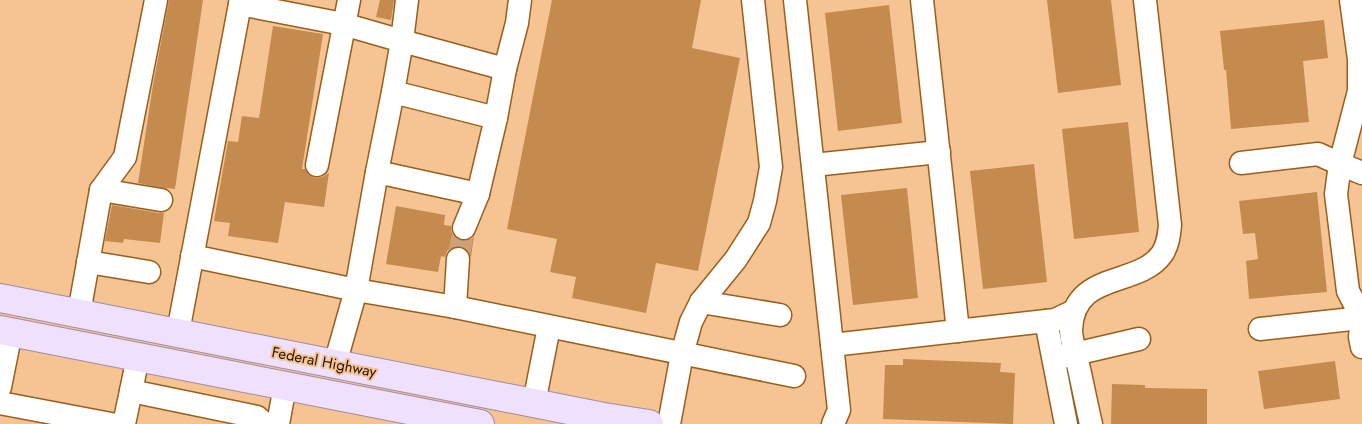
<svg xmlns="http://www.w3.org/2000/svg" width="1362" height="424" viewBox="0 0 1362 424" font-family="Jost,sans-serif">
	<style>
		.building { fill: #c58a4d }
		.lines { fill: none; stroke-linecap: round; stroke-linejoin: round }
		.minor-tunnel { stroke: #cda076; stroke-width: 22; stroke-dasharray: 22 11; stroke-linecap: butt }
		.minor-casing { stroke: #985f1c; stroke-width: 25 }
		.major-casing { stroke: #a18ba4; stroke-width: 30 }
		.minor { stroke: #fff; stroke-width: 22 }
		.major { stroke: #eee0fe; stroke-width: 28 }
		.labels { text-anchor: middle; stroke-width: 4; stroke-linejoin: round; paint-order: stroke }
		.street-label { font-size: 15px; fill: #291200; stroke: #f6c493 }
	</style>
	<rect width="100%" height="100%" fill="#f6c493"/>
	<g class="building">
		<path d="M169 0H203L175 189 167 188V189L138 183 153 85Z"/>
		<path d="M380 0H394L391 20 376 17Z"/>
		<path d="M552 0H701L692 48 740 58 698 271 656 263 646 313 572 298 576 277 550 272 557 239 507 229Z"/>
		<path d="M1047 0H1111L1121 85 1058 93Z"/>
		<path d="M889 5 902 123 838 131 825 13Z"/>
		<path d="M1324 20 1328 58 1303 61 1309 122 1231 129 1226 70H1224L1220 31Z"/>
		<path d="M273 26 323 34 302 169H305L309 175 315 178 322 177 329 173 324 207 285 202 278 243 228 236 230 223 214 221 228 141 238 142 242 116 259 118Z"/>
		<path d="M1128 122 1139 232 1074 239 1062 129Z"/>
		<path d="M1034 164 1047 282 983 289 970 171Z"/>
		<path d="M907 188 918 298 853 305 841 195Z"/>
		<path d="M1317 192 1327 292 1249 299 1246 261 1258 259 1255 233 1243 234 1239 201Z"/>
		<path d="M112 205 159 213H164L160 243 124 239 123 243 105 241Z"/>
		<path d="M396 206 445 215 444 225 451 226V230L453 236 459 240 466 241 472 239 474 236 471 257 469 253 465 248 458 246 453 247 447 251 445 257 441 256 438 272 386 264Z"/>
		<path d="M903 359 1001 363 1000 372 1015 373 1013 424 883 419 885 365H903Z"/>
		<path d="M1335 361 1340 399 1264 409 1258 371Z"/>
		<path d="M1112 384 1145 385V388L1207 389V424H1111Z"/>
	</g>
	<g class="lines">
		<path class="minor-tunnel" d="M458 259 464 228"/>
		<defs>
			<g id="minor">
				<path d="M241 0 240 4 343 24 402 41 393 92 377 172 356 290 335 364"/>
				<path d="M407 0 402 41 505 69"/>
				<path d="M795 0 839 410 833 424"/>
				<path d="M922 0 958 331"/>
				<path d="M393 92 496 118"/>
				<path d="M1241 163 1318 154 1340 164 1362 173"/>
				<path d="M317 165 349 0"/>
				<path d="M813 165 939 152"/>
				<path d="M377 172 478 194"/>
				<path d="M101 190 161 200"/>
				<path d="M464 228 478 194 496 118 505 69 517 23 520 0"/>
				<path d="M192 256 356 290 455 307 794 376"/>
				<path d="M88 262 149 272"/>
				<path d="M701 302 780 315"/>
				<path d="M455 307 458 259"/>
				<path d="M79 313 101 190 125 157 156 0"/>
				<path d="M1362 318 1360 337 1362 347"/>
				<path d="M1046 321 1066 424"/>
				<path d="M1260 329 1362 318 1348 291 1336 194 1340 164 1359 91V59L1351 0"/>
				<path d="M178 332 240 4"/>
				<path d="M832 345 1055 320 1074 311"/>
				<path d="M138 357 131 391 257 417 265 424"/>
				<path d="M1062 357 1139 339"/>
				<path d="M0 387 11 332"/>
				<path d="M0 403 111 424"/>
				<path d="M534 403 549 327"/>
				<path d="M124 424 131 391"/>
				<path d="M278 424 285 386"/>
				<path d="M669 424 682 354 691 322 701 302 736 259 759 223 765 201 771 167 753 0"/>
				<path d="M1091 424C1086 403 1082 381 1077 360 1075 351 1071 339 1071 330 1073 270 1138 288 1162 254 1168 245 1169 235 1170 225L1145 0"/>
			</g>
			<g id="major">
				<path d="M0 298 604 417 649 424"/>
				<path d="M0 330 480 424"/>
			</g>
		</defs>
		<use href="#minor" class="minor-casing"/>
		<use href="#major" class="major-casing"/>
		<use href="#minor" class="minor"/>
		<use href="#major" class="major"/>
	</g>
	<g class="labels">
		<g class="street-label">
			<text transform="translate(324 362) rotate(11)" y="5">Federal Highway</text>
		</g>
	</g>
</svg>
